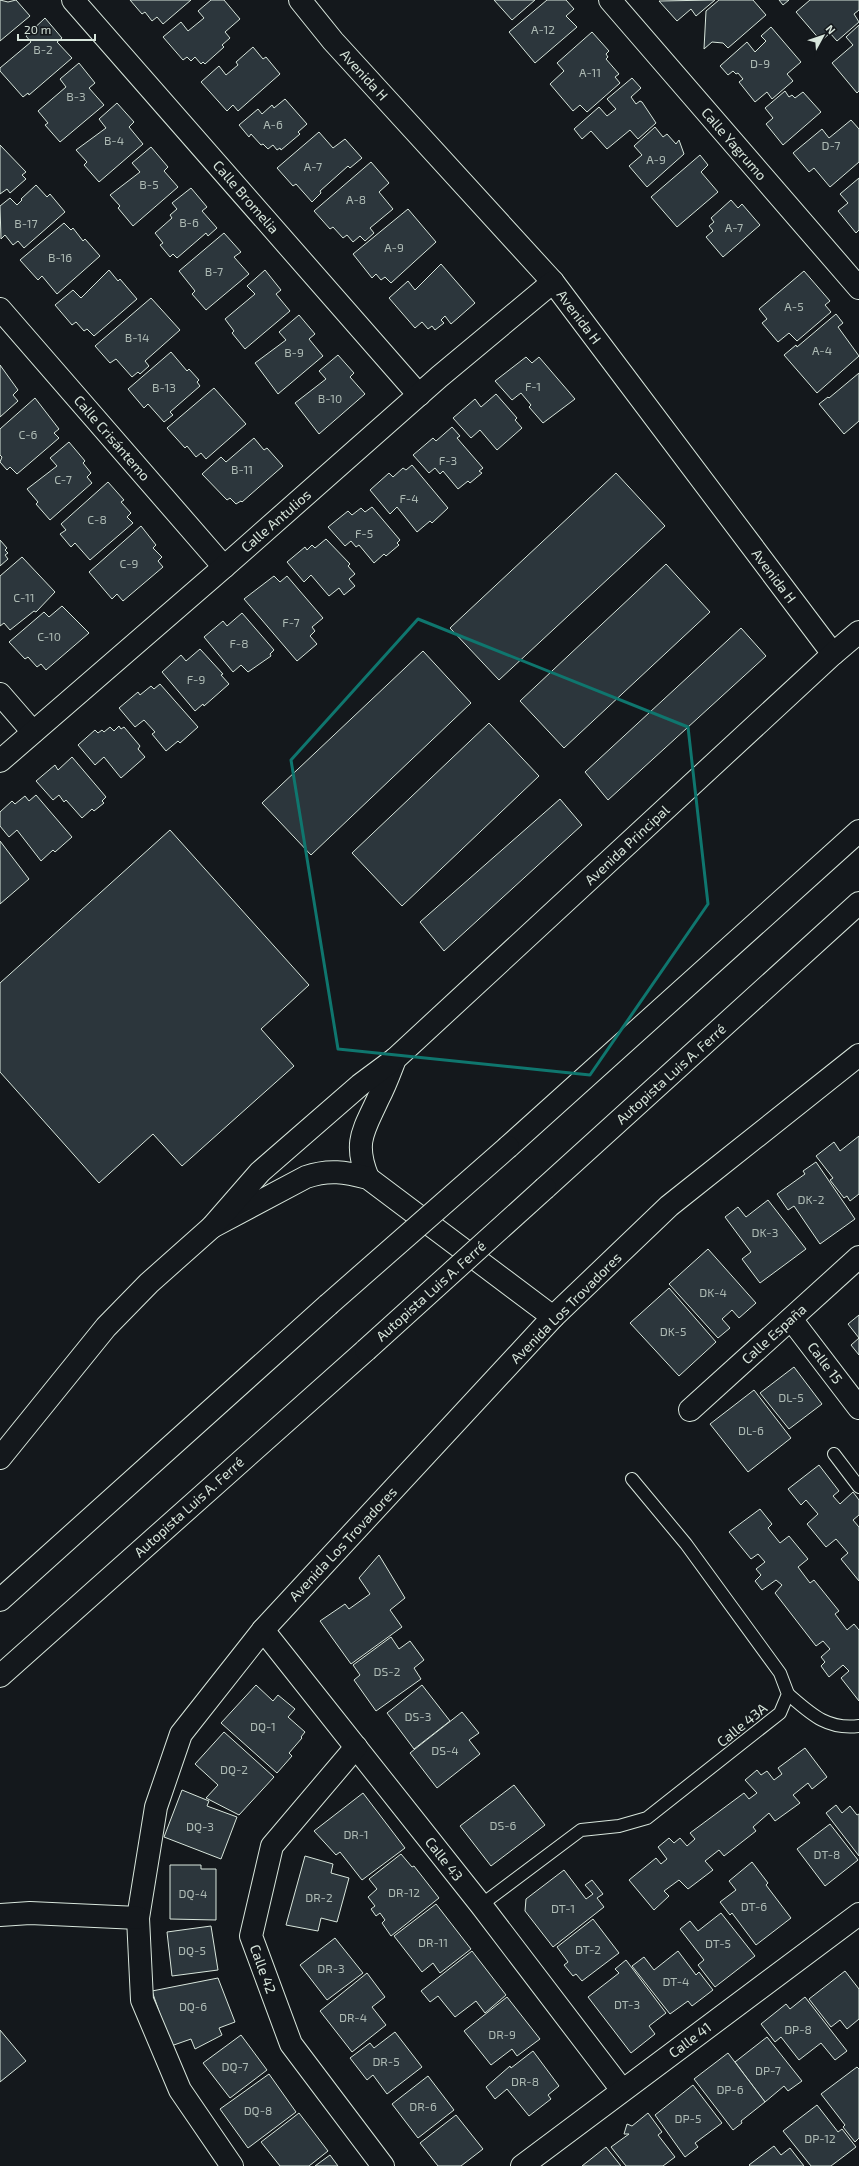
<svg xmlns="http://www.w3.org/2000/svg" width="859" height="2166" viewBox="0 0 859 2166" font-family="'Exo 2',sans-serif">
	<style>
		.building { fill: #2c363c; stroke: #d8e6dc }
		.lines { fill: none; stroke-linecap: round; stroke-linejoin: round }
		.service-casing { stroke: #d8e6dc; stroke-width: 14 }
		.minor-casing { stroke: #d8e6dc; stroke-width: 24 }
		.motorway-casing { stroke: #d8e6dc; stroke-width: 24 }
		.service { stroke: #14181c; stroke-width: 12 }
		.minor { stroke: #14181c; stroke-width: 22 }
		.motorway { stroke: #14181c; stroke-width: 22 }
		.motorway-bridge-casing { stroke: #d8e6dc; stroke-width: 24; stroke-linecap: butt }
		.motorway-bridge { stroke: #14181c; stroke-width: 22 }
		.marked { fill: none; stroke: #0f766e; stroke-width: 3; stroke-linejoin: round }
		.labels { text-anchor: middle; stroke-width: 3; stroke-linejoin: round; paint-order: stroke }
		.number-label { font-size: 12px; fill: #adbab4 }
		.street-label { font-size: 14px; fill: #d8e6dc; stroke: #14181c }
	</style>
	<rect width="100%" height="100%" fill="#14181c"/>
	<g class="building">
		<path d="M0 0 8 2 16 0 30 16 0 41Z"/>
		<path d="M130 0H191L163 24 157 17 152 21 145 12 142 14Z"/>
		<path d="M211 0H224L240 19 225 32 230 38 222 45 224 47 205 64 203 62 201 64 195 57 191 61 187 57 183 60 163 37 181 22 188 31 204 18 198 11Z"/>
		<path d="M494 0H535L512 20Z"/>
		<path d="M547 0H566L574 9 566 16 577 27 535 63 509 32Z"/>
		<path d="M715 0 696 16 691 9 677 21 659 1Z"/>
		<path d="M719 0H753L766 15 728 48 723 43 712 42 704 49 706 11Z"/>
		<path d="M779 0H789L783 5Z"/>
		<path d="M810 0H859V10L854 14 859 22 837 41 830 33 821 41 796 12Z"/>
		<path d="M45 18 62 38 57 42 72 58 29 95 28 93 23 97 0 71V68L31 42 26 36Z"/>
		<path d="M859 25V91L857 93 832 63 853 45 846 37Z"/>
		<path d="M771 27 801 62 787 74 793 81 772 99 767 92 755 102 739 82 743 79 738 73 736 74 733 71 728 75 720 66 747 42 755 52 766 41 761 36Z"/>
		<path d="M592 32 609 51 606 54 608 57 606 59 619 74 615 77 620 83 587 112 580 105 573 111 550 84 564 71 557 63Z"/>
		<path d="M253 47 263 59 266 57 280 74 238 111 233 105 227 111 201 82 219 66 226 75 238 65 236 62Z"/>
		<path d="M79 63 95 83 89 88 104 105 60 142 45 125 48 123 38 111 66 87 60 79Z"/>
		<path d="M632 78 641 88 631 97 636 104 640 101 642 102 656 123 638 139 630 130 607 149 591 131 582 139 574 129 599 107 607 116 616 109 607 99Z"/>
		<path d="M785 91 789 97 792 95 795 98 803 92 821 112 783 145 766 124 773 118 765 108Z"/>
		<path d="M285 99 307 124 298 132 300 134 281 150 280 148 277 150 273 145 268 149 263 144 261 145 251 134 249 137 239 125 258 109 262 114 272 105 274 108Z"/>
		<path d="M117 103 134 122 129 127 143 144 99 182 84 165 87 162 76 150 106 128 99 119Z"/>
		<path d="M851 120 859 129V162L830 187 814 168 809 172 793 153 822 129 829 138Z"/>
		<path d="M655 127 663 137 667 134 676 144 679 140 684 154 647 187 629 166 642 155 634 146Z"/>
		<path d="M319 132 333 148 345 139 362 158 350 168 348 166 320 191 321 193 312 202 296 184 293 186 277 168Z"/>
		<path d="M0 145 26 172 22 175 26 179 10 193 7 189 0 194Z"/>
		<path d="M151 147 168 167 164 171 178 187 133 226 118 208 120 206 110 195 140 172 132 163Z"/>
		<path d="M700 155 708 165 701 172 718 192 677 227 651 197Z"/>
		<path d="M371 162 389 183 379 192 393 209 370 228 374 233 365 241 360 236 353 242 347 235 343 238 333 227 330 229 314 211Z"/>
		<path d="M859 178V230L856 233 838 211 848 203 840 194Z"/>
		<path d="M36 185 47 197 50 194 65 212 24 248 18 241 13 245 5 235 1 239 0 206 10 198 17 205 22 200 21 199Z"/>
		<path d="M191 188 207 207 202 211 217 228 208 236 206 233 177 258 173 254 170 257 160 245 163 243 155 233 172 218 170 215 177 209 172 203Z"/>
		<path d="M731 200 738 208 742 204 760 225 723 257 706 237 713 231 709 226 714 222 711 218Z"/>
		<path d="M408 209 436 242 391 283 385 277 381 280 376 274 372 278 353 254Z"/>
		<path d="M64 223 71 230 73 228 83 241 85 239 100 256 57 294 42 276 38 280 20 260Z"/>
		<path d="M224 233 241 252 234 257 249 274 206 310 192 294 195 291 179 271Z"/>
		<path d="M441 264 475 303 451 324 445 316 441 320 444 323 435 330 432 326 428 329 422 322 415 328 389 298 408 281 415 290Z"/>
		<path d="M109 270 118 281 120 279 137 299 94 336 87 329 84 331 76 322 72 325 55 305 73 290 81 298Z"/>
		<path d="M265 270 281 290 276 294 290 311 245 349 232 333 234 331 225 319 255 294 247 286Z"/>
		<path d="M804 271 830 301 825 305 831 312 797 341 789 333 778 342 762 323 767 319 759 309Z"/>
		<path d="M151 298 180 330 145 361 149 366 140 374 138 372 132 377 116 359 110 363 95 346Z"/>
		<path d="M836 314 843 323 838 327 859 356 817 393 784 355 796 345 797 347Z"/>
		<path d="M299 315 315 334 309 339 323 356 278 394 255 363 286 340 279 332Z"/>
		<path d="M171 352 187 371 189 369 199 380 197 382 200 386 170 412 173 415 164 422 148 404 144 408 128 389Z"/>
		<path d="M338 355 354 373 350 377 365 394 319 434 295 403 326 379 319 371Z"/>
		<path d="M526 357 532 363 539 357 575 399 543 423 529 407 531 405 521 393 512 400 495 381Z"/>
		<path d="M0 365 18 390 13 395 18 401 0 417Z"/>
		<path d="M859 373V421L844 434 819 404 828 397 829 398Z"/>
		<path d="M214 388 246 424 206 459 201 453 196 457 187 446 185 448 167 428Z"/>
		<path d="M496 394 517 418 515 420 522 428 497 450 480 430 471 438 453 418 475 399 481 407Z"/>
		<path d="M35 398 59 429 54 433 59 438 17 474 10 467 7 470 0 462 2 457 0 455V429Z"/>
		<path d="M452 427 460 436 457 438 483 468 479 471 482 473 470 483 468 481 458 489 443 471 440 474 435 468 429 473 413 455 433 438 436 441Z"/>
		<path d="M254 438 264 450 267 448 283 466 242 502 241 501 236 504 230 498 227 500 202 474 221 457 226 462Z"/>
		<path d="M69 442 85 461 83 463 91 473 87 477 92 483 50 520 36 504 38 502 27 489 57 466 50 458Z"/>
		<path d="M412 465 448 508 432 523 430 521 417 532 397 507 390 514 370 490 389 473 393 477 403 468 406 470Z"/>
		<path d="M616 473 665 526 499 680 450 628Z"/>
		<path d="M108 482 124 500 121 502 131 513 127 517 133 523 90 560 75 543 71 547 60 534 66 530 61 524Z"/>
		<path d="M372 507 400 540 397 543 399 545 386 556 384 554 374 563 359 545 356 547 351 541 345 546 328 527 348 511 352 515 361 508 365 512Z"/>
		<path d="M141 526 156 545 153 548 162 557 158 561 163 567 123 601 117 594 112 599 89 572Z"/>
		<path d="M326 539 350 564 348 566 355 574 349 579 355 586 344 595 339 588 329 596 311 575 304 582 287 562 305 547 307 550 312 545 315 548Z"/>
		<path d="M0 540 7 548 5 550 8 553 5 555 8 559 0 566Z"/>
		<path d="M22 557 55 592 36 612 34 611 10 630 4 623 0 626V576Z"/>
		<path d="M666 564 710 612 564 748 520 701Z"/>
		<path d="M274 576 280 582 287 576 323 618 312 627 315 631 310 636 317 644 297 661 244 599Z"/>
		<path d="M62 606 89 633 46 670 41 664 37 667 28 657 25 659 9 642 44 612 49 617Z"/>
		<path d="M242 613 274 650 270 654 271 656 248 672 241 665 233 672 204 637 223 621 227 626Z"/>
		<path d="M741 628 766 656 608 800 585 772Z"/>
		<path d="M200 649 223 674 221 675 229 684 204 706 203 704 195 711 162 672 181 655 186 661Z"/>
		<path d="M423 651 471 703 311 855 262 803Z"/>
		<path d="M160 684 198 727 180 743 178 741 166 751 152 734 155 732 144 720 135 727 119 708 138 692 140 695 151 686 154 689Z"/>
		<path d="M489 723 539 776 402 906 352 853Z"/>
		<path d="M119 726 121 729 124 727 140 746 138 749 145 757 121 778 104 757 95 765 78 745 95 730 98 733 102 730 104 732 110 727 114 731Z"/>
		<path d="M72 757 106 797 102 801 104 803 94 811 92 809 82 818 66 800 64 802 59 795 53 800 36 781 55 765 58 770Z"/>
		<path d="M36 795 72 837 55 852 53 850 41 861 17 830 9 837 0 826V812L12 801 15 804 25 796 29 801Z"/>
		<path d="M560 799 582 825 444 951 420 922Z"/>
		<path d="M170 830 309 985 261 1029 294 1066 182 1166 153 1134 99 1183 0 1072V983Z"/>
		<path d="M0 841 29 879 0 904Z"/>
		<path d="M859 1136V1194L850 1201 847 1196 844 1198 830 1180 833 1178 816 1156 834 1142 840 1151Z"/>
		<path d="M816 1162 855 1219 820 1244 794 1206 788 1210 777 1194 805 1174 803 1171Z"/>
		<path d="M768 1200 806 1249 760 1283 742 1259 751 1252 725 1217 738 1207 746 1217Z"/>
		<path d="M708 1249 756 1303 739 1318 732 1310 722 1319 730 1328 718 1338 669 1284Z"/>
		<path d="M669 1288 716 1342 679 1376 630 1323Z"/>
		<path d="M859 1315V1338L848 1324Z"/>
		<path d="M859 1338V1355L851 1345Z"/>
		<path d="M794 1367 822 1404 789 1429 760 1393Z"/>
		<path d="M754 1390 791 1438 748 1472 710 1424Z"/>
		<path d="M819 1465 839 1491 833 1496 840 1504 853 1492 859 1500V1515L853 1520 859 1527V1581L841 1559 848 1553 836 1539 826 1547 807 1524 818 1514 806 1500 801 1505 788 1489Z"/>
		<path d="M760 1509 772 1524 768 1528 780 1543 789 1536 808 1559 798 1567 810 1583 814 1580 839 1611 835 1614 847 1630 854 1624 859 1630V1701L841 1678 849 1671 843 1665 829 1677 821 1666 825 1662 821 1657 830 1649 823 1641 816 1646 775 1593 782 1585 776 1580 762 1590 755 1581 761 1575 756 1569 765 1562 758 1554 751 1559 729 1532Z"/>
		<path d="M379 1555 405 1598 390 1610 402 1627 351 1664 320 1621 345 1604 349 1609 370 1594 359 1578Z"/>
		<path d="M391 1637 399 1649 410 1641 424 1660 414 1668 421 1679 376 1711 354 1680 360 1675 353 1665Z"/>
		<path d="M256 1685 273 1701 278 1695 295 1709 288 1717 305 1732 301 1737 302 1738 289 1753 292 1756 277 1773 221 1723Z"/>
		<path d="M422 1685 450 1721 414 1749 387 1713Z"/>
		<path d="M462 1712 479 1733 469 1740 480 1754 437 1788 410 1753Z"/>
		<path d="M224 1732 274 1777 239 1815 206 1798 218 1785 195 1764Z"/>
		<path d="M805 1748 827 1777 812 1789 808 1783 793 1795 800 1803 775 1821 769 1813 753 1827 756 1831 724 1856 719 1850 705 1861 713 1870 688 1889 679 1880 664 1891 669 1896 654 1910 629 1880 656 1858 661 1864 667 1859 658 1847 669 1838 674 1843 680 1838 687 1846 695 1839 690 1833 744 1793 749 1799 757 1793 745 1780 757 1770 761 1775 767 1771 774 1780 782 1774 778 1768Z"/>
		<path d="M514 1785 545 1825 491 1866 460 1826Z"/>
		<path d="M182 1790 209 1801 207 1806 237 1817 221 1859 164 1837Z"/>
		<path d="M363 1793 405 1848 362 1880 340 1852 336 1855 314 1831Z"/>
		<path d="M836 1805 842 1813 850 1806 857 1815 859 1814V1856L826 1813Z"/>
		<path d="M830 1824 858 1860 825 1886 797 1849Z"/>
		<path d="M401 1854 412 1867 414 1866 439 1898 391 1936 382 1923 385 1920 380 1913 376 1916 371 1909 375 1906 368 1897 377 1889 369 1879Z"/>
		<path d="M305 1856 333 1864 331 1873 349 1878 337 1922 321 1918 318 1931 286 1925Z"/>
		<path d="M752 1862 768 1883 766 1885 791 1918 756 1945 732 1913 730 1915 720 1902 736 1890 729 1881Z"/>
		<path d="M170 1865H201V1869H216V1920L170 1919Z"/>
		<path d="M564 1870 586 1899 593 1894 585 1885 592 1880 603 1894 597 1898 604 1907 553 1947 525 1911 526 1899Z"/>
		<path d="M436 1904 471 1949 440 1973 433 1963 422 1972 394 1936Z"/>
		<path d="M721 1913 755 1956 715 1987 698 1965 704 1960 680 1929 690 1921 698 1931Z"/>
		<path d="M593 1919 619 1953 582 1981 576 1974 573 1976 564 1965 568 1962 557 1947Z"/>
		<path d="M211 1926 218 1970 172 1976 167 1932Z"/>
		<path d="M335 1938 363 1973 327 2000 300 1965Z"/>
		<path d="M472 1951 506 1995 485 2013 476 2001 455 2017 438 1996 430 2002 421 1991Z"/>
		<path d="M678 1951 696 1975 699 1972 713 1990 692 2006 688 2001 670 2014 632 1966 644 1957 654 1970Z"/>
		<path d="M626 1960 666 2013 649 2026 655 2034 631 2053 588 1997 619 1973 615 1969Z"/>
		<path d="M845 1971 859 1989V2019L847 2029 840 2020 831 2027 809 1999Z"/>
		<path d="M367 1973 385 1997 372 2007 386 2025 352 2052 320 2011Z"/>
		<path d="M218 1978 235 2022 219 2028 222 2035 195 2049 191 2039 171 2046 152 1991Z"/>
		<path d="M507 1997 540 2039 517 2056 512 2049 491 2065 464 2031Z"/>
		<path d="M805 1997 847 2051 835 2060 821 2043 799 2060 781 2037 775 2042 761 2024 786 2004 790 2009Z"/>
		<path d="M0 2030 26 2061 0 2082Z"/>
		<path d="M395 2032 422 2067 387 2094 373 2075 367 2080 350 2058 370 2043 374 2048Z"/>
		<path d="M241 2035 267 2070 230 2098 203 2063Z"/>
		<path d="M767 2037 802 2081 788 2091 784 2086 765 2102 735 2062Z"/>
		<path d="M533 2051 559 2086 548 2095 551 2099 529 2116 507 2089 495 2099 486 2087 510 2066 511 2068Z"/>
		<path d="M728 2053 765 2102 741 2121 742 2123 733 2130 694 2079Z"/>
		<path d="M857 2067 859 2069V2138L855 2142 843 2127 845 2125 821 2094Z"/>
		<path d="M269 2074 296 2112 248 2148 220 2109Z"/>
		<path d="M428 2076 454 2110 418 2138 392 2104Z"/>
		<path d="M693 2085 722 2123 695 2143 698 2147 685 2157 655 2115Z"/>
		<path d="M817 2105 838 2132 842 2129 856 2147 831 2166H811L783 2131Z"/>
		<path d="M299 2113 328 2151 309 2166H280L261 2142Z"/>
		<path d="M648 2113 662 2132 658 2135 675 2157 663 2166H626L611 2147 629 2134H624L627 2124 632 2126Z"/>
		<path d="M456 2115 483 2149 461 2166H438L420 2143Z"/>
		<path d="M774 2146 781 2155 790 2148 804 2166H750L749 2165Z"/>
		<path d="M606 2147 621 2166H582Z"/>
		<path d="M330 2155 338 2166H315Z"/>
	</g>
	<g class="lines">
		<defs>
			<g id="service">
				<path d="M834 1454 859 1487"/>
				<path d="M788 1694C811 1714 827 1730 859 1726"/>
				<path d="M481 1905 581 1830 619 1826 647 1818 780 1713 788 1694 780 1673 686 1544 632 1479"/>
			</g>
			<g id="minor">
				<path d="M73 0 419 395"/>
				<path d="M300 0 333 41 553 282 833 654"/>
				<path d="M610 0 859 288"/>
				<path d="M0 309 224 567"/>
				<path d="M0 694 33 732"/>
				<path d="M0 761 224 567 439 377 553 282"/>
				<path d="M368 1178C353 1142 364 1130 378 1099 385 1086 390 1072 395 1059L833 654 859 632"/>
				<path d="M212 1227 306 1177C329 1169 345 1172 368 1178L553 1317"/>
				<path d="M791 1319 859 1408"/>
				<path d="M690 1410 859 1257"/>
				<path d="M263 1630 481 1905 622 2090"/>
				<path d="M356 1747 272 1846 251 1936 291 2044 383 2166"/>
				<path d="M232 2166 180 2090 142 2000 138 1918 156 1807 181 1734 263 1630 553 1317 669 1206 859 1055"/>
				<path d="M522 2166 859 1914"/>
			</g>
			<g id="motorway">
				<path d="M508 1147 859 831"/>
				<path d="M545 1188 859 903"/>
				<path d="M0 1458 106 1327 149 1283 212 1227 260 1172 360 1085 395 1059"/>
				<path d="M0 1600 328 1305"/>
				<path d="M0 1676 366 1350"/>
				<path d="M0 1915 30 1913 138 1918"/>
			</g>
		</defs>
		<use href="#service" class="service-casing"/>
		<use href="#minor" class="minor-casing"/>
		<use href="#motorway" class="motorway-casing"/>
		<use href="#service" class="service"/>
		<use href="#minor" class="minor"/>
		<use href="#motorway" class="motorway"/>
		<defs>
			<g id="motorway-bridge">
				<path d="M328 1305 508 1147"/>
				<path d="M366 1350 545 1188"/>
			</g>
		</defs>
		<use href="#motorway-bridge" class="motorway-bridge-casing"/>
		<use href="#motorway-bridge" class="motorway-bridge"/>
	</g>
	<path class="marked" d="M418 619 688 727 708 904 590 1075 338 1049 291 760Z"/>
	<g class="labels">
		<g class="number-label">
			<text x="543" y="34">A-12</text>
			<text x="43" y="54">B-2</text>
			<text x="760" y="68">D-9</text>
			<text x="590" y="77">A-11</text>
			<text x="76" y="101">B-3</text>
			<text x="273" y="129">A-6</text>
			<text x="114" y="145">B-4</text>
			<text x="831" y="150">D-7</text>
			<text x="656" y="164">A-9</text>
			<text x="313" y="171">A-7</text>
			<text x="149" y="189">B-5</text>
			<text x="356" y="204">A-8</text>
			<text x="189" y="227">B-6</text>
			<text x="26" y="228">B-17</text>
			<text x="734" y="232">A-7</text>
			<text x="394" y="252">A-9</text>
			<text x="60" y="262">B-16</text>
			<text x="214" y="276">B-7</text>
			<text x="794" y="311">A-5</text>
			<text x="137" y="342">B-14</text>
			<text x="822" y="355">A-4</text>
			<text x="294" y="357">B-9</text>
			<text x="533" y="391">F-1</text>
			<text x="164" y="392">B-13</text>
			<text x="330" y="403">B-10</text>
			<text x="28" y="439">C-6</text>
			<text x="448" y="465">F-3</text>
			<text x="242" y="474">B-11</text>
			<text x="63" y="484">C-7</text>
			<text x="409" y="503">F-4</text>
			<text x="97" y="524">C-8</text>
			<text x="364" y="538">F-5</text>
			<text x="129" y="568">C-9</text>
			<text x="24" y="602">C-11</text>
			<text x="291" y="627">F-7</text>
			<text x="49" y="641">C-10</text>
			<text x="239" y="648">F-8</text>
			<text x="196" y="684">F-9</text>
			<text x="811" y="1204">DK-2</text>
			<text x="765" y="1237">DK-3</text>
			<text x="713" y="1297">DK-4</text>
			<text x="673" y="1336">DK-5</text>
			<text x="791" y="1402">DL-5</text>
			<text x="751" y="1435">DL-6</text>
			<text x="387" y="1676">DS-2</text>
			<text x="418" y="1721">DS-3</text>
			<text x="263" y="1731">DQ-1</text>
			<text x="445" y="1755">DS-4</text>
			<text x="234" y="1774">DQ-2</text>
			<text x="503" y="1830">DS-6</text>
			<text x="200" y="1831">DQ-3</text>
			<text x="356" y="1839">DR-1</text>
			<text x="827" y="1859">DT-8</text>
			<text x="404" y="1897">DR-12</text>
			<text x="193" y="1898">DQ-4</text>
			<text x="319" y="1902">DR-2</text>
			<text x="754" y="1911">DT-6</text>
			<text x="563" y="1913">DT-1</text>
			<text x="433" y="1947">DR-11</text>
			<text x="718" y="1948">DT-5</text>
			<text x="588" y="1954">DT-2</text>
			<text x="192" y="1955">DQ-5</text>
			<text x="331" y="1973">DR-3</text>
			<text x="676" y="1986">DT-4</text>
			<text x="627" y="2009">DT-3</text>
			<text x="193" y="2011">DQ-6</text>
			<text x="353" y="2022">DR-4</text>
			<text x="798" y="2034">DP-8</text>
			<text x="502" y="2039">DR-9</text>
			<text x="386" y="2066">DR-5</text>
			<text x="235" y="2071">DQ-7</text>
			<text x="768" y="2075">DP-7</text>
			<text x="525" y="2086">DR-8</text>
			<text x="730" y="2094">DP-6</text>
			<text x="423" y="2111">DR-6</text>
			<text x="258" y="2115">DQ-8</text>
			<text x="688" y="2123">DP-5</text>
			<text x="820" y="2143">DP-12</text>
		</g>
		<g class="street-label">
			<text transform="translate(364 75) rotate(48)" y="5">Avenida H</text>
			<text transform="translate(734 144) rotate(49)" y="5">Calle Yagrumo</text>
			<text transform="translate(246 197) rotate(49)" y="5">Calle Bromelia</text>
			<text transform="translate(579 317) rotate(53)" y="5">Avenida H</text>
			<text transform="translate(112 438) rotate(49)" y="5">Calle Crisántemo</text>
			<text transform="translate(276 521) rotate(-41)" y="5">Calle Antulios</text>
			<text transform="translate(774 576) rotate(53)" y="5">Avenida H</text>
			<text transform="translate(627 845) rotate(-43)" y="5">Avenida Principal</text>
			<text transform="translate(671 1074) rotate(-42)" y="5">Autopista Luis A. Ferré</text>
			<text transform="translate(431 1291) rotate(-42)" y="5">Autopista Luis A. Ferré</text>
			<text transform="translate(566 1308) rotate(-45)" y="5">Avenida Los Trovadores</text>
			<text transform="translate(774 1334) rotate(-42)" y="5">Calle España</text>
			<text transform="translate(825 1363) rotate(53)" y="5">Calle 15</text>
			<text transform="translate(189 1507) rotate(-42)" y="5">Autopista Luis A. Ferré</text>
			<text transform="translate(343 1544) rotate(-47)" y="5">Avenida Los Trovadores</text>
			<text transform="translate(742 1725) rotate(-39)" y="5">Calle 43A</text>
			<text transform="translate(444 1859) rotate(52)" y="5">Calle 43</text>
			<text transform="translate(263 1969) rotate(70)" y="5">Calle 42</text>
			<text transform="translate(690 2040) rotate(-37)" y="5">Calle 41</text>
		</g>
	</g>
	<g transform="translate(823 36) rotate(50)" stroke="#14181c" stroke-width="3" paint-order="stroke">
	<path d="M0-3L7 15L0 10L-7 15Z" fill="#d8e6dc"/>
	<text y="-6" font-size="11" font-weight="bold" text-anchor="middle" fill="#d8e6dc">N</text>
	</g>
	<path d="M18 34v6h77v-6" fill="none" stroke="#d8e6dc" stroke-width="2"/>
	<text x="24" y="34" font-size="12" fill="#d8e6dc" stroke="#14181c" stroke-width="3" paint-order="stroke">20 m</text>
</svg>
